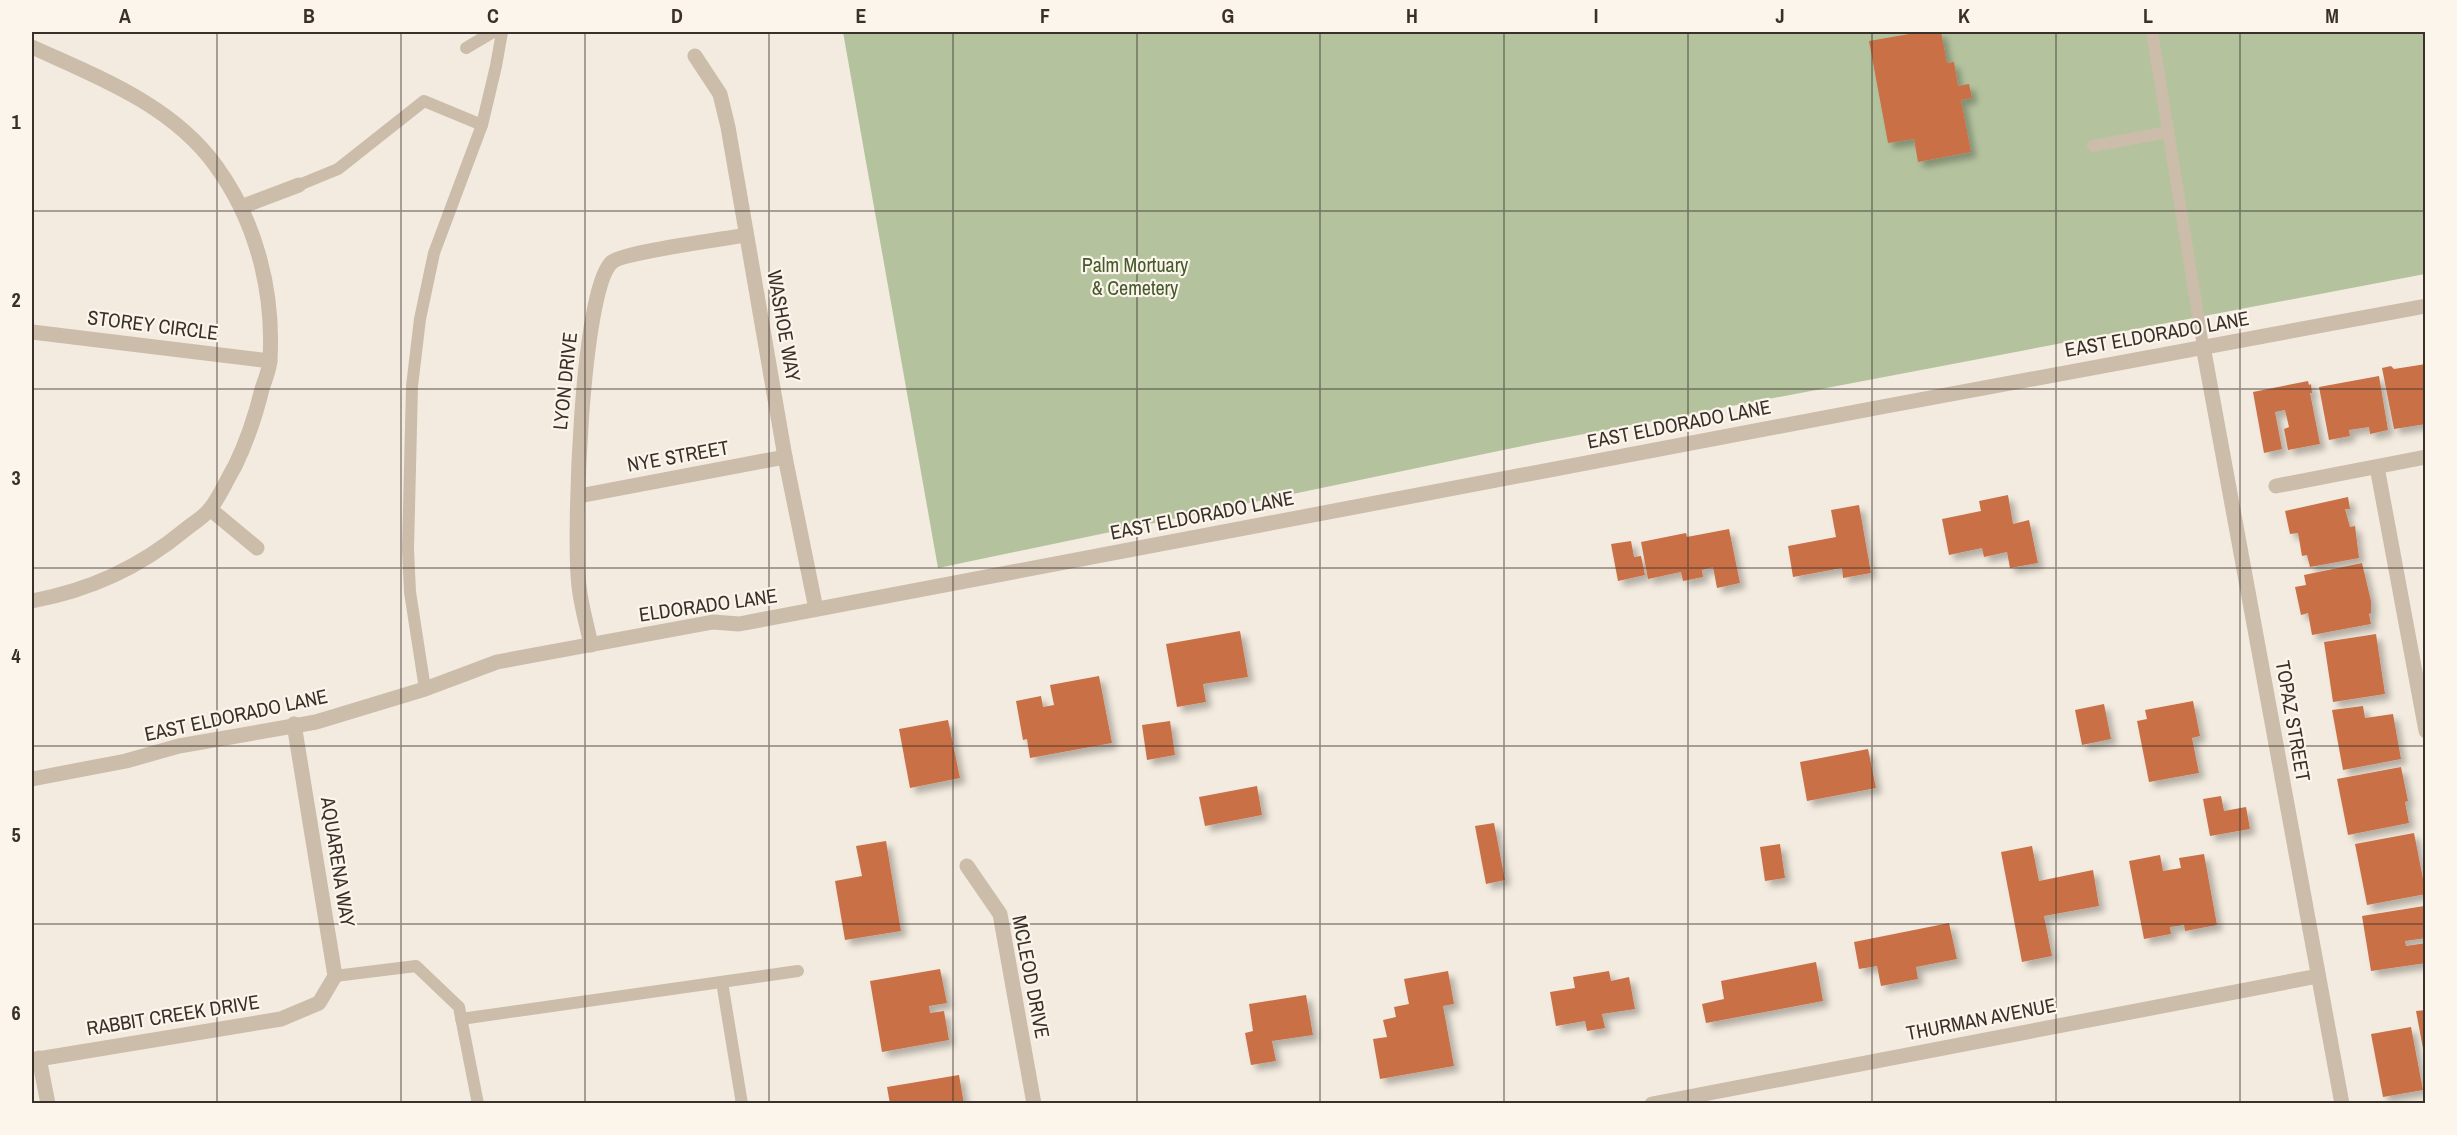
<svg xmlns="http://www.w3.org/2000/svg" width="2457" height="1135" viewBox="0 0 2457 1135" font-family="'Archivo Narrow',sans-serif">
	<style>
		.green { fill: #b4c39e }
		.building { fill: #c97047; filter: url(#shadow) }
		.lines { fill: none; stroke-linecap: round; stroke-linejoin: round }
		.lane { stroke: #ccbcaa; stroke-width: 12 }
		.street { stroke: #ccbcaa; stroke-width: 15 }
		.grid { fill: none; stroke: #39302a; stroke-width: 1.5; stroke-opacity: 0.55 }
		.labels { text-anchor: middle; stroke-width: 4.5; stroke-linejoin: round; paint-order: stroke }
		.park-label { font-size: 20px; fill: #45592c; stroke: #fbf5eb }
		.street-label { font-size: 20px; fill: #39302a; stroke: #fbf5eb }
		.neatline { fill: none; stroke: #39302a; stroke-width: 2 }
		.grid-label { font-size: 20px; text-anchor: middle; font-weight: bold; fill: #39302a }
	</style>
	<defs>
		<filter id="shadow"><feDropShadow dx="5.5" dy="5.5" stdDeviation="3" flood-color="#0004"/></filter>
	</defs>
	<rect width="100%" height="100%" fill="#f3ebdf"/>
	<path class="green" d="M843 32H2425V274L1537 443 938 568Z"/>
	<g class="building">
		<path d="M1921 32H1941L1947 63 1954 62 1958 86 1969 84 1972 98 1961 100 1971 152 1918 162 1914 139 1888 143 1869 41Z"/>
		<path d="M2426 364V424L2394 429 2382 368 2391 366 2394 369Z"/>
		<path d="M2379 376 2388 430 2370 434 2369 427 2349 430 2350 436 2329 440 2319 387Z"/>
		<path d="M2308 381 2309 385 2311 384 2312 393H2310L2320 444 2288 450 2284 429 2289 427 2285 410 2275 412 2282 449 2264 453 2253 392Z"/>
		<path d="M2008 495 2013 524 2029 520 2038 563 2010 568 2007 552 1984 557 1982 548 1949 555 1942 519 1981 511 1979 501Z"/>
		<path d="M2348 497 2350 509H2345L2350 527 2355 526 2359 558 2310 567 2307 555 2302 556 2298 533 2290 534 2285 511Z"/>
		<path d="M1859 505 1871 573 1843 578 1842 568 1793 577 1788 546 1836 537 1831 510Z"/>
		<path d="M1729 529 1740 583 1717 588 1713 567 1702 570 1703 577 1683 581 1681 572 1648 579 1641 542 1686 533 1687 537Z"/>
		<path d="M1631 541 1634 557 1641 556 1645 575 1618 581 1611 544Z"/>
		<path d="M2362 563 2371 601V613L2369 614 2371 624 2312 635 2308 613 2301 615 2295 587 2306 585 2304 575Z"/>
		<path d="M1240 631 1248 677 1203 684 1206 702 1177 707 1166 644Z"/>
		<path d="M2376 634 2385 694 2333 702 2324 642Z"/>
		<path d="M1099 676 1112 743 1030 758 1027 739 1023 740 1016 701 1041 696 1043 707 1054 705 1050 685Z"/>
		<path d="M2193 701 2200 736 2192 738 2199 773 2149 782 2137 721 2147 719 2145 710Z"/>
		<path d="M2104 704 2111 739 2082 745 2075 710Z"/>
		<path d="M2363 706 2365 718 2393 714 2401 759 2343 770 2332 710Z"/>
		<path d="M948 720 960 778 910 788 899 729Z"/>
		<path d="M1170 721 1175 755 1147 760 1142 725Z"/>
		<path d="M1868 749 1876 788 1807 801 1800 762Z"/>
		<path d="M2401 767 2408 801 2405 802 2409 823 2348 835 2337 779Z"/>
		<path d="M1257 786 1262 815 1205 826 1199 797Z"/>
		<path d="M2221 796 2224 811 2246 807 2250 829 2210 836 2203 799Z"/>
		<path d="M1494 823 1505 880 1486 884 1475 826Z"/>
		<path d="M2414 833 2426 894 2367 905 2355 844Z"/>
		<path d="M886 841 901 931 845 940 835 881 862 876 856 846Z"/>
		<path d="M1780 844 1785 878 1765 881 1760 847Z"/>
		<path d="M2032 846 2039 881 2093 870 2099 906 2044 916 2052 956 2022 962 2001 852Z"/>
		<path d="M2204 854 2217 925 2185 931 2184 925 2170 927 2171 934 2144 939 2129 861 2160 855 2163 871 2181 868 2179 858Z"/>
		<path d="M2424 906 2426 938 2405 941 2406 946 2426 943V963L2371 971 2362 916Z"/>
		<path d="M1949 923 1957 959 1916 967 1918 979 1881 986 1877 966 1859 969 1854 942Z"/>
		<path d="M1816 962 1823 1001 1706 1023 1702 1004 1724 999 1721 981Z"/>
		<path d="M940 969 947 1003 929 1006 930 1013 944 1011 949 1040 882 1052 870 981Z"/>
		<path d="M1448 971 1454 1004 1443 1006 1454 1066 1380 1079 1373 1039 1387 1037 1383 1020 1396 1017 1394 1007 1409 1004 1404 979Z"/>
		<path d="M1609 971 1611 981 1629 977 1635 1009 1602 1014 1605 1028 1587 1031 1585 1021 1556 1026 1550 992 1575 988 1573 977Z"/>
		<path d="M1306 995 1313 1035 1272 1041 1276 1061 1251 1065 1245 1033 1253 1031 1249 1004Z"/>
		<path d="M2426 1010V1053L2424 1054 2416 1011Z"/>
		<path d="M2411 1027 2423 1090 2383 1097 2371 1034Z"/>
		<path d="M959 1075 964 1104H890L887 1087Z"/>
	</g>
	<g class="lines">
		<g class="lane">
			<path d="M2152 32 2203 346"/>
			<path d="M466 48 493 32"/>
			<path d="M2093 146 2168 132"/>
			<path d="M299 185 338 169 424 101 482 125"/>
			<path d="M425 689 410 592 408 549 412 386 420 319 434 253 482 125 496 66 502 32"/>
			<path d="M335 976 416 966 459 1007 478 1104"/>
			<path d="M722 982 742 1104"/>
			<path d="M461 1019 798 971"/>
		</g>
		<g class="street">
			<path d="M32 47C98 77 172 105 216 166 256 221 274 291 270 359 270 369 265 379 262 389 255 418 248 439 235 466 227 479 220 497 210 509 204 517 193 523 186 529 139 568 90 590 32 601"/>
			<path d="M695 56 720 94 728 127 785 457 816 609"/>
			<path d="M241 207 299 185"/>
			<path d="M32 332 270 361"/>
			<path d="M2203 346 2342 1104"/>
			<path d="M2377 467 2426 731"/>
			<path d="M2276 486 2426 457"/>
			<path d="M579 496 785 457"/>
			<path d="M210 509 257 548"/>
			<path d="M591 645C587 625 581 606 579 586 573 539 581 289 612 262 624 252 725 239 746 235"/>
			<path d="M32 779 126 761 179 746 316 722 425 689 497 662 713 622 739 624 1876 408 2426 306"/>
			<path d="M967 866 1000 914 1034 1104"/>
			<path d="M39 1058 48 1104"/>
			<path d="M32 1060 281 1019 319 1003 335 976 294 724"/>
			<path d="M1652 1104 2318 976"/>
		</g>
	</g>
	<path class="grid" d="M217 32V1104M401 32V1104M585 32V1104M769 32V1104M953 32V1104M1137 32V1104M1320 32V1104M1504 32V1104M1688 32V1104M1872 32V1104M2056 32V1104M2240 32V1104M32 211H2426M32 389H2426M32 568H2426M32 746H2426M32 924H2426"/>
	<g class="labels">
		<g class="park-label">
			<text x="1135" y="272">Palm Mortuary<tspan x="1135" dy="23">&amp; Cemetery</tspan></text>
		</g>
		<g class="street-label">
			<text transform="translate(153 325) rotate(7)" y="7">STOREY CIRCLE</text>
			<text transform="translate(784 326) rotate(80)" y="7">WASHOE WAY</text>
			<text transform="translate(2157 334) rotate(-10)" y="7">EAST ELDORADO LANE</text>
			<text transform="translate(565 381) rotate(-84)" y="7">LYON DRIVE</text>
			<text transform="translate(1679 424) rotate(-11)" y="7">EAST ELDORADO LANE</text>
			<text transform="translate(678 456) rotate(-10)" y="7">NYE STREET</text>
			<text transform="translate(1202 515) rotate(-11)" y="7">EAST ELDORADO LANE</text>
			<text transform="translate(708 605) rotate(-8)" y="7">ELDORADO LANE</text>
			<text transform="translate(236 715) rotate(-12)" y="7">EAST ELDORADO LANE</text>
			<text transform="translate(2293 721) rotate(80)" y="7">TOPAZ STREET</text>
			<text transform="translate(338 862) rotate(81)" y="7">AQUARENA WAY</text>
			<text transform="translate(1031 977) rotate(79)" y="7">MCLEOD DRIVE</text>
			<text transform="translate(173 1015) rotate(-9)" y="7">RABBIT CREEK DRIVE</text>
			<text transform="translate(1981 1019) rotate(-11)" y="7">THURMAN AVENUE</text>
		</g>
	</g>
	<rect width="2457" height="1135" fill="none" stroke="#fbf5eb" stroke-width="66"/>
	<rect x="33" y="33" width="2391" height="1069" class="neatline"/>
	<g class="grid-label">
		<text x="125" y="23">A</text>
		<text x="309" y="23">B</text>
		<text x="493" y="23">C</text>
		<text x="677" y="23">D</text>
		<text x="861" y="23">E</text>
		<text x="1045" y="23">F</text>
		<text x="1228" y="23">G</text>
		<text x="1412" y="23">H</text>
		<text x="1596" y="23">I</text>
		<text x="1780" y="23">J</text>
		<text x="1964" y="23">K</text>
		<text x="2148" y="23">L</text>
		<text x="2332" y="23">M</text>
		<text x="16" y="129">1</text>
		<text x="16" y="307">2</text>
		<text x="16" y="485">3</text>
		<text x="16" y="663">4</text>
		<text x="16" y="842">5</text>
		<text x="16" y="1020">6</text>
	</g>
</svg>
